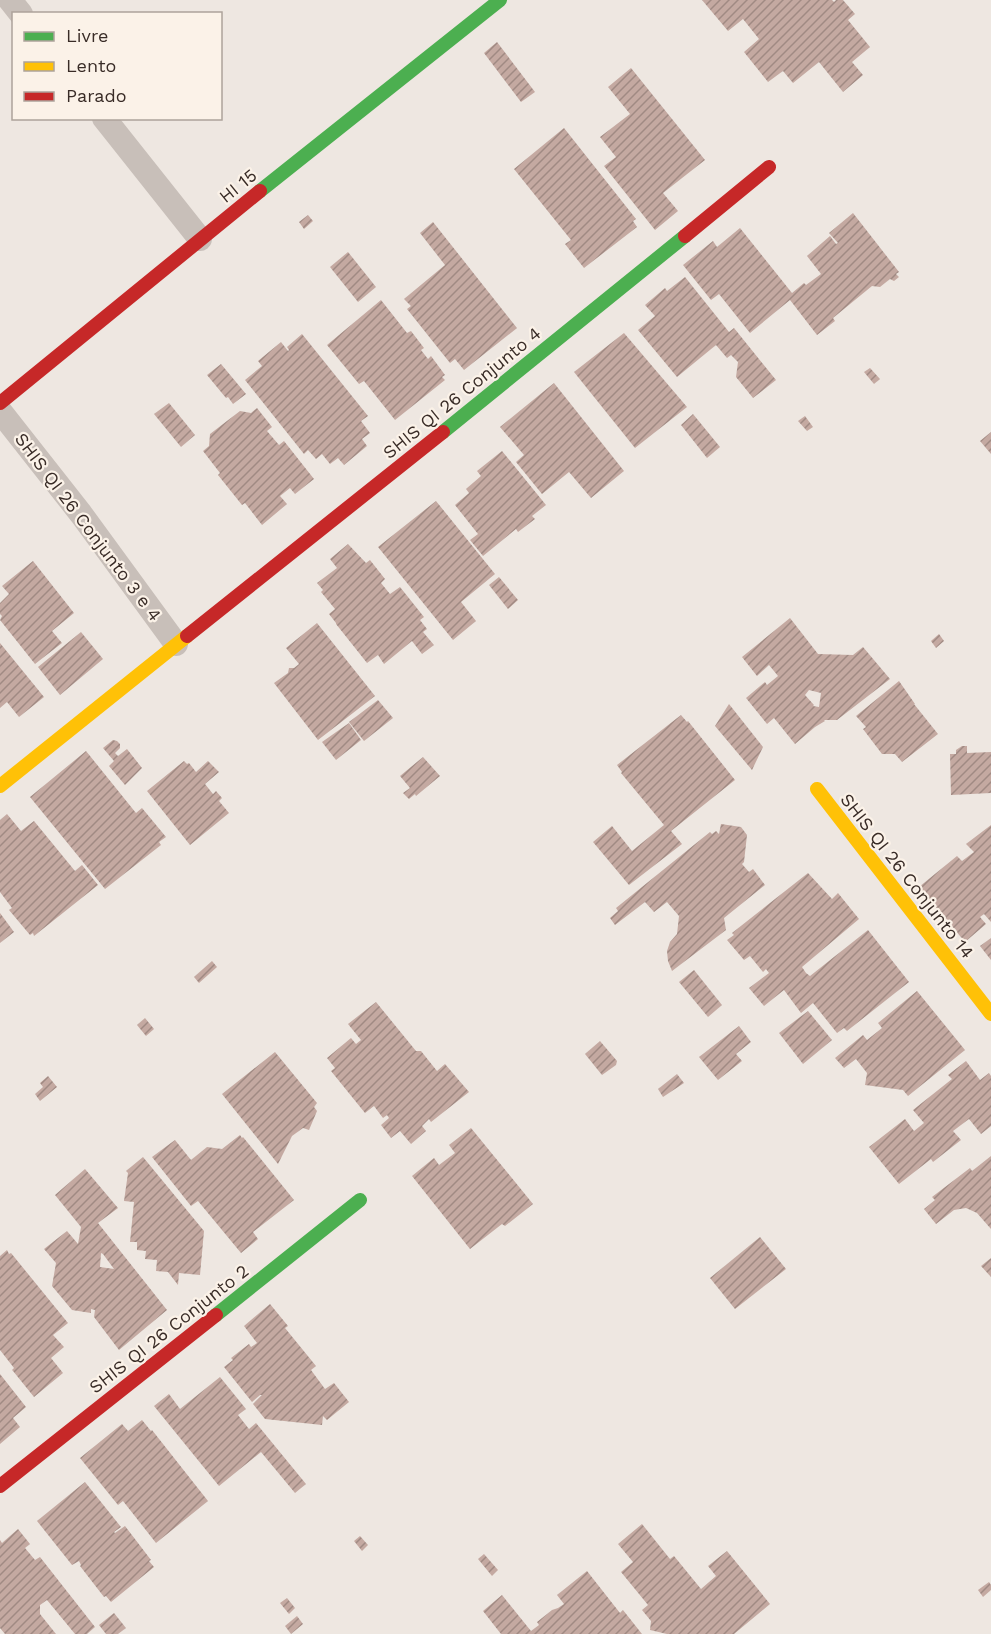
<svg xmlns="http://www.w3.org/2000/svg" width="991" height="1634" viewBox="0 0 991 1634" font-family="'Work Sans',sans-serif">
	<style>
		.building { fill: url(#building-hatch); fill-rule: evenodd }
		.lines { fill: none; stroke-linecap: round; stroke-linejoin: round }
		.street { stroke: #c8bfb9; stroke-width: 24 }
		.fast { stroke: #4caf50; stroke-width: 14 }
		.slow { stroke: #ffc107; stroke-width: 14 }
		.jam { stroke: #c62828; stroke-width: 14 }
		.labels { text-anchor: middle; stroke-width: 4.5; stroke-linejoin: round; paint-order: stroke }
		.street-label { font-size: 18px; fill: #392c27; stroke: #fbf2e8 }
	</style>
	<defs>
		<pattern id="building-hatch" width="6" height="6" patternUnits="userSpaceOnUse" patternTransform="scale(1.5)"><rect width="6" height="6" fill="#c4a9a1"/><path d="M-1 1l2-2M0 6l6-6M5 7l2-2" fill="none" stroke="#a08a83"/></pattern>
	</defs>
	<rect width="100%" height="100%" fill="#eee7e1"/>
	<g class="building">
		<path d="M702 0H832L834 2 836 0H843L855 14 848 20 870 47 852 62 863 75 843 92 819 62 793 83 783 71 768 82 744 52 759 39 743 19 728 31Z"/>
		<path d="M497 42 535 92 521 102 484 53Z"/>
		<path d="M631 68 705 160 663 193 678 211 655 230 604 166 616 157 600 137 630 114 608 87Z"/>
		<path d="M564 128 636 219 633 221 637 227 584 268 565 244 571 240 514 169Z"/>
		<path d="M853 213 899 272 896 274 899 277 894 281 890 279 880 287 872 286 833 318 835 321 817 335 790 300 750 333 719 294 711 300 683 265 713 241 717 247 740 228 792 293 804 283 806 285 821 274 807 256 830 236 836 244 838 243 829 233Z"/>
		<path d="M308 215 313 221 304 229 299 222Z"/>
		<path d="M433 222 517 328 464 370 455 359 450 363 407 309 411 306 404 299 445 265 420 233Z"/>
		<path d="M348 252 376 287 358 302 330 267Z"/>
		<path d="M685 277 729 332 734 328 776 380 753 398 736 377 738 362 731 355 727 358 716 345 677 377 638 330 655 316 645 305 665 288 667 291Z"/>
		<path d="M381 300 407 333 411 331 424 348 421 350 428 359 431 356 445 375 442 377 445 380 395 420 364 381 359 384 327 345Z"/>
		<path d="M624 333 687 407 635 448 574 372Z"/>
		<path d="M302 334 368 416 361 421 370 433 362 439 367 446 344 465 338 458 330 464 322 454 316 459 308 450 304 454 245 380 262 366 258 361 281 342 288 351 289 350 287 347Z"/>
		<path d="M221 364 246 394 233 404 228 397 226 398 207 375Z"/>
		<path d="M870 368 880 379 874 384 864 372Z"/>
		<path d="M554 383 624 471 591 498 569 472 542 494 516 462 524 455 500 427Z"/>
		<path d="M169 403 195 435 181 447 154 414Z"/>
		<path d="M257 408 272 427 267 431 279 445 284 441 314 479 295 494 290 488 280 496 287 504 262 525 245 503 242 505 218 475 220 473 203 451 209 446 210 434 240 411 251 413Z"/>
		<path d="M693 414 720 447 707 458 681 425Z"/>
		<path d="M805 416 813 427 807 431 798 421Z"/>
		<path d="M991 432V454L980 441Z"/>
		<path d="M502 451 546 505 532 516 535 519 518 532 516 529 483 556 470 540 478 534 455 505 469 493 466 489 481 476 477 471Z"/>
		<path d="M436 501 495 574 461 602 476 621 453 640 378 547Z"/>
		<path d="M348 544 366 563 370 560 385 579 381 583 390 594 400 587 424 617 420 620 427 629 423 632 434 645 422 654 412 641 384 664 378 655 367 663 336 624V623L329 614 335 609 321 592 323 590 317 583 337 568 330 559Z"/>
		<path d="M33 561 74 613 52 631 62 643 35 664 0 620 2 616 0 614V603L9 594 2 586Z"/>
		<path d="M499 577 518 600 508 609 489 585Z"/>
		<path d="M790 618 818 654 853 655 863 647 890 679 837 720H824L825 721 815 727 795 744 774 718 767 724 746 698 765 682 767 685 778 676 769 665 757 676 742 657ZM809 690 821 693 819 707 813 706 814 705 805 695Z"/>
		<path d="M317 623 375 696 318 740 274 683 288 673 289 668H294L299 664 286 648Z"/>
		<path d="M81 632 103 659 60 695 38 667Z"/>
		<path d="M939 634 944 641 936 648 931 641Z"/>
		<path d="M0 643 44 697 19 717 7 702 0 708Z"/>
		<path d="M899 681 915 704H914L938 734 902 762 895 754H882L863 729 866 727 856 716Z"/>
		<path d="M378 700 393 718 364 741 349 722Z"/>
		<path d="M729 704 763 747 752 770 715 726Z"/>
		<path d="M681 715 687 722 688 721 735 780 671 831 682 844 629 885 593 842 612 826 632 851 664 825 621 773 622 772 617 765Z"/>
		<path d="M349 723 361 740 336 760 322 742Z"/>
		<path d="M113 740 117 741 120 744V748L115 753 118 756 127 749 142 768 125 785 109 766 114 761 103 748Z"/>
		<path d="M962 746H967V753L991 752V793L951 795 950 754H956V750Z"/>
		<path d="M86 751 136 813 142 808 166 837 159 842 161 845 105 889 30 797Z"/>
		<path d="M423 757 440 776 416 796 415 794 409 799 403 793 410 788 400 776Z"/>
		<path d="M184 761 187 764 189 763 196 772 208 761 219 772 205 784 213 794 216 791 222 798 219 801 229 813 190 845 147 791Z"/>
		<path d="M7 814 21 831 34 821 75 871 82 865 98 885 34 936 33 933 30 935 9 910 12 908 0 892V820Z"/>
		<path d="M721 824 741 827 747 835 744 862 742 864 749 872 753 869 765 885 724 918 726 930 672 971 668 961 667 951 670 942 677 934 679 916 667 902 654 912 645 902 615 925 610 918 618 911 616 908 710 832 712 834 716 831 719 834Z"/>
		<path d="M991 825V922L984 914 980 917 986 924 965 942 919 887 957 856 962 861 974 852 966 844Z"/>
		<path d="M808 873 832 899 838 893 859 919 802 967 806 973 810 976 868 930 909 982 847 1031 844 1028 837 1033 813 1003 801 1013 784 990 764 1006 749 988 769 973 766 969 763 972 750 956 744 960 727 940 734 935 732 933Z"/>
		<path d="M0 913 14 932 0 943Z"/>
		<path d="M991 938V960L980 946Z"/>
		<path d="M212 961 217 967 199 983 194 977Z"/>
		<path d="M694 970 722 1005 708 1017 679 982Z"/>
		<path d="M917 991 965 1050 908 1096 903 1090 865 1085 867 1073 856 1059 844 1068 835 1058 863 1035 867 1040 882 1028 878 1023Z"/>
		<path d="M376 1002 416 1051H421L437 1071 445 1064 469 1092 431 1122 429 1119 422 1126 426 1131 411 1144 400 1131 391 1138 381 1125 389 1118 387 1115 383 1118 374 1106 365 1113 331 1071 335 1068 327 1058 351 1038 356 1044 361 1040 348 1024Z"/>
		<path d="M808 1011 832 1040 803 1064 779 1033Z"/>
		<path d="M145 1018 154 1029 146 1036 137 1025Z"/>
		<path d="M739 1026 751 1042 736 1054 742 1061 718 1080 699 1057Z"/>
		<path d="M600 1041 617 1061 616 1065 602 1075 585 1054Z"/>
		<path d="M275 1052 317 1103 314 1107 317 1111 309 1130 303 1128 292 1136 278 1164 222 1094Z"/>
		<path d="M966 1061 980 1080 989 1073 991 1076V1126L981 1134 969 1119 953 1131 961 1140 933 1162 931 1159 899 1184 869 1147 905 1119 914 1131 924 1123 913 1110 952 1079 948 1075Z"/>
		<path d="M677 1074 684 1083 663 1097 658 1089Z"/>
		<path d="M48 1076 57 1087 40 1101 35 1094 43 1087 40 1083Z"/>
		<path d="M471 1128 533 1204 505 1226 502 1224 470 1249 412 1176 434 1158 439 1165 455 1153 449 1145Z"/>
		<path d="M240 1135 242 1138 243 1137 294 1200 253 1232 258 1239 241 1253 198 1201 191 1206 152 1157 175 1140 191 1160 207 1147 222 1149Z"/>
		<path d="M991 1156V1229L977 1213 966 1208 954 1210 936 1224 924 1209 935 1200 932 1197 970 1168 972 1171Z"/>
		<path d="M143 1157 204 1231 200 1275 179 1273 178 1285 168 1272 156 1271 157 1260 145 1259 146 1251 137 1250V1242H130L134 1202 124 1201 128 1173 126 1171Z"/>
		<path d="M85 1169 118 1208 98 1223 167 1310 119 1350 94 1317 95 1310 91 1309V1313L72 1310 52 1286 56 1263 44 1249 67 1231 78 1244 81 1227 55 1195ZM101 1253 103 1254 114 1269 100 1267Z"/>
		<path d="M760 1237 786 1269 735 1309 710 1278Z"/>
		<path d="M7 1250 9 1254 11 1253 68 1323 53 1335 64 1347 51 1358 63 1373 34 1397 13 1371 12 1370 14 1368 0 1350V1256Z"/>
		<path d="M991 1258V1277L981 1266Z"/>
		<path d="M270 1304 288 1326 285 1328 316 1366 311 1370 325 1389 334 1383 349 1402 327 1420 323 1416 322 1425 265 1419 253 1404 262 1395H260L252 1402 224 1367 233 1360 231 1358 249 1344 251 1347 257 1343 244 1326Z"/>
		<path d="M0 1374 26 1407 13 1418 20 1427 0 1444Z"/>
		<path d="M220 1377 246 1409 238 1415 249 1429 256 1423 306 1484 295 1493 261 1452 219 1486 154 1406 169 1394 180 1409Z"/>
		<path d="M142 1420 151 1431 152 1430 208 1501 156 1543 123 1501 118 1505 80 1458 122 1424 128 1431Z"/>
		<path d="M85 1482 121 1527 114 1532 115 1533 125 1526 151 1560 149 1561 154 1567 111 1602 106 1596 104 1597 80 1566 81 1565 79 1561 72 1565 37 1521Z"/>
		<path d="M642 1524 670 1559 674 1556 701 1589 716 1576 708 1566 727 1551 770 1604 734 1634H667L650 1630 651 1621 642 1610 648 1605 621 1572 633 1562 618 1544Z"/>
		<path d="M18 1529 30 1544 25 1548 35 1560 40 1557 95 1627 87 1634H75L47 1600 40 1605V1614L56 1634H5L0 1628V1540L2 1543Z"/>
		<path d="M360 1536 368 1545 362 1551 354 1541Z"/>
		<path d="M484 1554 498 1570 492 1576 478 1559Z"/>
		<path d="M587 1571 620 1613 623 1610 642 1634H501L483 1611 502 1595 531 1631 539 1625 537 1622 552 1610 558 1608 564 1604 557 1595Z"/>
		<path d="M989 1582 991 1585V1590L983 1597 978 1590Z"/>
		<path d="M287 1598 295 1608 289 1614 280 1603Z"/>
		<path d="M114 1613 126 1628 118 1634H106L99 1625Z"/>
		<path d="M297 1616 303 1624 291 1634 285 1626Z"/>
	</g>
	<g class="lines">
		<g class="street">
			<path d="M10 0 21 14"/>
			<path d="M104 118 200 239"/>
			<path d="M0 411 81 514 176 644"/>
		</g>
		<g class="fast">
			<path d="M260 191 500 0"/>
			<path d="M443 432 685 236"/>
			<path d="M216 1315 360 1200"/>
		</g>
		<g class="slow">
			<path d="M0 786 187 636"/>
			<path d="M817 789 991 1014"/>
		</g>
		<g class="jam">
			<path d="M685 236 769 167"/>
			<path d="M0 403 260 191"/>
			<path d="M187 636 443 432"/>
			<path d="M0 1486 216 1315"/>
		</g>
	</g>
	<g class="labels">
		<g class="street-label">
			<text transform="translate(238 186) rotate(-39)" y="6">HI 15</text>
			<text transform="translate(462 393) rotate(-39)" y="6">SHIS QI 26 Conjunto 4</text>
			<text transform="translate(88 527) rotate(53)" y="6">SHIS QI 26 Conjunto 3 e 4</text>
			<text transform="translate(907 876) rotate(52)" y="6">SHIS QI 26 Conjunto 14</text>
			<text transform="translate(169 1329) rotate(-38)" y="6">SHIS QI 26 Conjunto 2</text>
		</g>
	</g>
	<rect x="12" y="12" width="210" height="108" fill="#fbf2e8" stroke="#ada39b" stroke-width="1.5"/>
	<rect x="24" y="32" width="30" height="9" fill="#4caf50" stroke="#ada39b" stroke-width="1.5"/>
	<text x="66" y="42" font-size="18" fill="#392c27">Livre</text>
	<rect x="24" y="62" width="30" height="9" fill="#ffc107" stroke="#ada39b" stroke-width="1.5"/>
	<text x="66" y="72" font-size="18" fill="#392c27">Lento</text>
	<rect x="24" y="92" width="30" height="9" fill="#c62828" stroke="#ada39b" stroke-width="1.5"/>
	<text x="66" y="102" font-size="18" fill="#392c27">Parado</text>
</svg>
